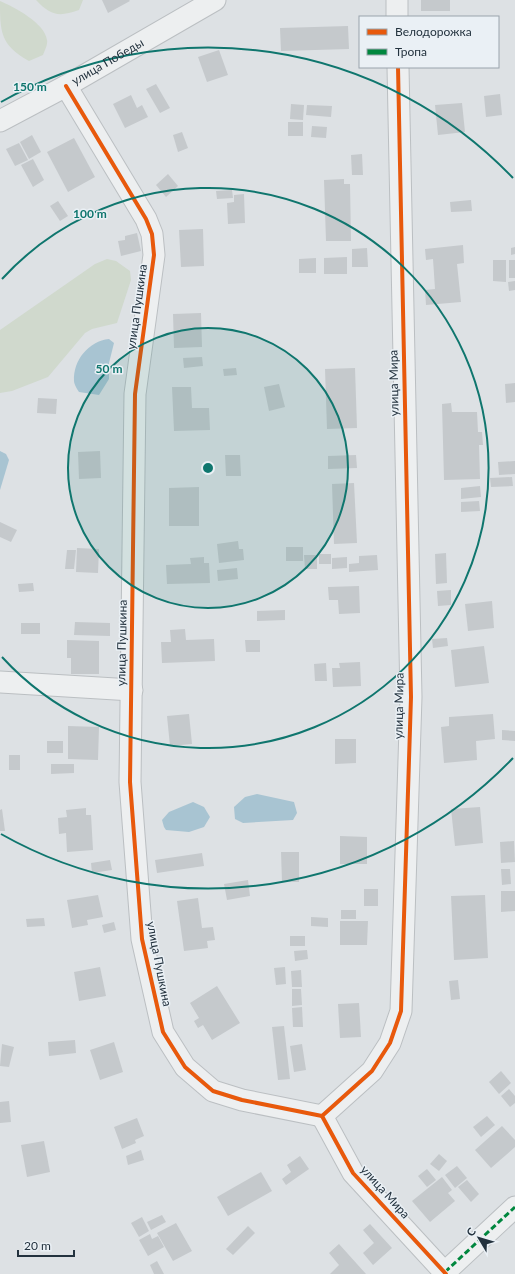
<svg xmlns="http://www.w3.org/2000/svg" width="515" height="1274" viewBox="0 0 515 1274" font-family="Lato,sans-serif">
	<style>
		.green { fill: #d0d9cd }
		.water { fill: #a8c4d2 }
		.building { fill: #c5c9cc }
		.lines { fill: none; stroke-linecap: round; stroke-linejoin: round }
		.street-casing { stroke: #bbbfc2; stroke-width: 23 }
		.street { stroke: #edeff0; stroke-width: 21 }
		.quiet { stroke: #00873e; stroke-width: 3; stroke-dasharray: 6 3; stroke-linecap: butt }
		.cycleway-casing { stroke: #eaf0f5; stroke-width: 6 }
		.cycleway { stroke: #e8590c; stroke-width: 4 }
		.ring { fill: none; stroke: #0f766e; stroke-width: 2 }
		.labels { text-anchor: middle; stroke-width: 3; stroke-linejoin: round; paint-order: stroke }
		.street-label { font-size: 12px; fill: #23323e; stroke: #eaf0f5 }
		.centre { fill: #0f766e; stroke: #eaf0f5; stroke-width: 2 }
		.ring-label { font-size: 12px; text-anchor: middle; font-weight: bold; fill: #0f766e; stroke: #eaf0f5; stroke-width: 3; stroke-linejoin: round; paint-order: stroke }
	</style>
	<rect width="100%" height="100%" fill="#dde1e4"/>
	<g class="green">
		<path d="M36 0H83L79 10C59 17 51 16 36 0Z"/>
		<path d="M0 1C14 7 45 23 47 40 48 44 45 50 43 55L29 61C0 45 0 31 0 1Z"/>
		<path d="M107 259 116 261 130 271 131 280 117 323 92 329 85 333 48 377 12 391 0 393V330L95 264Z"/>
	</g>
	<g class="water">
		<path d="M109 339 114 343 109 363V379L99 395 79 392C77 389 74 384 74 381 73 360 89 341 109 339Z"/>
		<path d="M0 451 6 454 9 460 0 490Z"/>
		<path d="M257 794 294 802 297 813 293 820 243 823 235 819 234 807 245 797Z"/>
		<path d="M193 802 204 807 210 817 204 827 189 832 166 830 164 827 162 820 169 812Z"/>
	</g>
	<g class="building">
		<path d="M102 0H129L130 1 108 13Z"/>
		<rect x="421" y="0" width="29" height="11"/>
		<path d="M348 26 349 49 281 51 280 28Z"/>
		<path d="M219 50 228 75 207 82 198 57Z"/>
		<path d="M156 84 170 108 160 113 146 89Z"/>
		<path d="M500 94 502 115 486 117 484 96Z"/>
		<path d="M131 95 137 108 142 105 148 117 125 128 113 104Z"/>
		<path d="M462 103 465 132 438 135 435 105Z"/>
		<path d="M291 104 304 105 303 120 290 119Z"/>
		<path d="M307 105 332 106 331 117 306 115Z"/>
		<rect x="288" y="122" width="15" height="14"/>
		<path d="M312 126 327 127 326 138 311 137Z"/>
		<path d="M182 132 188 148 178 152 173 135Z"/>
		<path d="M32 135 41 152 29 159 20 142Z"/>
		<path d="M74 138 95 177 68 192 47 152Z"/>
		<path d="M19 143 28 160 15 166 6 149Z"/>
		<path d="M362 154 363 175H352L351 155Z"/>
		<path d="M33 159 44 180 33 187 21 165Z"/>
		<path d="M168 174 178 186 166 197 156 185Z"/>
		<path d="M344 179V184H350L351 241H326L324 180Z"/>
		<path d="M232 190 233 198 217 199 216 191Z"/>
		<path d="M244 194 245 223 228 224 227 203 234 202V195Z"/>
		<path d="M471 200 472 211 451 212 450 202Z"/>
		<path d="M58 201 68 216 60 221 50 206Z"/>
		<path d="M203 229 204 266 181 267 179 230Z"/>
		<path d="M137 233 141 251 121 256 118 241 125 240V236Z"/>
		<path d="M463 245 464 263 457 264 461 302 426 305 425 290 435 289 433 259 426 260 425 249Z"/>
		<path d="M515 247V254L511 255V248Z"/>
		<path d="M367 248 368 267H352V249Z"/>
		<path d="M347 257V274H324V258Z"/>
		<path d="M316 258V273H299V259Z"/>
		<path d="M493 260H506V282L493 281Z"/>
		<rect x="509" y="260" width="6" height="18"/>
		<path d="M515 281V290L509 291 508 282Z"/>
		<path d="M201 313 202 347 174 348 173 314Z"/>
		<path d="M202 357 203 366 184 368 183 358Z"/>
		<path d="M236 368 237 375 224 376 223 369Z"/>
		<path d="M355 368 357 428 327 429 325 369Z"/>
		<path d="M515 383V402L506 403 505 384Z"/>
		<path d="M279 384 285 407 269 411 264 387Z"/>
		<path d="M172 387H191L192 408H209L210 430 174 431Z"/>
		<path d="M38 398 57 399 56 414 37 413Z"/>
		<path d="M451 403 452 412H477L478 432H482L483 445H479L480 479 444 480 442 404Z"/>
		<path d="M100 451 101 478 79 479 78 452Z"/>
		<path d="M225 455H240L241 476H226Z"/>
		<path d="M356 455 357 468 328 469V456Z"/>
		<path d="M515 461V474L499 475 498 462Z"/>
		<path d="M512 477 513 486 491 487 490 478Z"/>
		<path d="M354 483 357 543 334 544 332 484Z"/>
		<path d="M480 486 481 497 461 499V488Z"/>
		<path d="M199 487V526H169V488Z"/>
		<path d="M479 501 480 511 461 512V502Z"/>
		<path d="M0 522 17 530 11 542 0 537Z"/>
		<path d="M238 541 239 549H243L244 560 219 563 217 544Z"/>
		<rect x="286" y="547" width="17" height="14"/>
		<path d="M77 548 99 549 98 573 76 572Z"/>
		<path d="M67 550H76L74 569H65Z"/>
		<path d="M446 553 447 583 436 584 435 554Z"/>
		<rect x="319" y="554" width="12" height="10"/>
		<path d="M304 555H317V569H305Z"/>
		<path d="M377 555 378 570 349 572V564L359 563V556Z"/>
		<path d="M204 557V563H209L210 583 167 584 166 565 191 564 190 558Z"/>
		<path d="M347 557V568L332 569V558Z"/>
		<path d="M237 568 238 579 218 581 217 570Z"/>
		<path d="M33 583 34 591 19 592 18 584Z"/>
		<path d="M359 586 360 613 339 614 338 600H329L328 587Z"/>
		<path d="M451 590V605L438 606 437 591Z"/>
		<path d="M492 601 494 628 468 631 465 604Z"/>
		<path d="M285 610V620L257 621V611Z"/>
		<path d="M75 622 110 623V636L74 635Z"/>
		<rect x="21" y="623" width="19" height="11"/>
		<path d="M185 629 186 640 214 639 215 661 162 663 161 642H171L170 630Z"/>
		<path d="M447 638 448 646 433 648 432 639Z"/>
		<path d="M67 640 99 641V674H71V658H67Z"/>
		<path d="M245 640H260V652H246Z"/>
		<path d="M484 646 489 683 455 687 451 650Z"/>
		<path d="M360 662 361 686 333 687 332 668H340L339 663Z"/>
		<path d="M326 663 327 681H315L314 664Z"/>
		<path d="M189 714 192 744 170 746 167 716Z"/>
		<path d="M493 714 495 739 476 741 477 760 444 763 441 727 449 726V717Z"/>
		<path d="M68 726 99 727 98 760 68 759Z"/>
		<path d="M502 730 515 731V741L502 740Z"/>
		<path d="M335 739H356V763L335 764Z"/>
		<rect x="47" y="741" width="16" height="12"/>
		<rect x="9" y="755" width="11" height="15"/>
		<path d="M51 764H74V773L51 774Z"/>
		<path d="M480 807 483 843 455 846 451 809Z"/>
		<path d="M86 808V815H91L93 850 67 852 66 833 59 834 58 818 67 817 66 810Z"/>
		<path d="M2 809 5 831H0V810Z"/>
		<path d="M340 836 367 837V864H340Z"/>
		<path d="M514 841 515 862 501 863 500 842Z"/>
		<path d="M281 852H299V882H282Z"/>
		<path d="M202 853 204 866 157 873 155 860Z"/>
		<path d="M110 860 112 870 92 873 91 863Z"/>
		<path d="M501 869H510L511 884 502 885Z"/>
		<path d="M248 880 250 896 227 900 224 884Z"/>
		<rect x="364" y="889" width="14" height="17"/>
		<path d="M501 891H515V911L501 912Z"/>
		<path d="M98 895 103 917 87 920 88 925 72 928 67 900Z"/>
		<path d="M485 895 488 958 454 960 451 896Z"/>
		<path d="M198 898 202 928 213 927 215 940 207 941 208 948 184 951 177 901Z"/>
		<rect x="341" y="910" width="15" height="9"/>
		<path d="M311 917 328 918V927L311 926Z"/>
		<path d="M44 918 45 926 27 927 26 919Z"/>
		<path d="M340 921H368L367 945H340Z"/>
		<path d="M114 922 116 930 104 933 102 925Z"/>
		<rect x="290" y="936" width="15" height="10"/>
		<path d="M307 950 308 959 295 961 294 951Z"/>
		<path d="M100 967 106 996 79 1001 74 972Z"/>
		<path d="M285 967 286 984 276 985 274 968Z"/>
		<path d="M301 970 302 987H292L291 971Z"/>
		<path d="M458 980 460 999 451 1000 449 981Z"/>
		<path d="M217 986 240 1023 212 1040 203 1025 198 1028 194 1021 199 1018 190 1003Z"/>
		<path d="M292 989H301L302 1005 292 1006Z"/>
		<path d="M359 1003 361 1037 340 1038 338 1004Z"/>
		<path d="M302 1007 303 1027H293L292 1008Z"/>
		<path d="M284 1026 290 1079 278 1080 272 1027Z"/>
		<path d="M75 1040 76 1053 49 1056 48 1042Z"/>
		<path d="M114 1042 123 1072 100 1080 90 1050Z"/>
		<path d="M2 1044 14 1047 9 1067 0 1066Z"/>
		<path d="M302 1044 306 1070 294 1072 290 1046Z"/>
		<path d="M501 1071 511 1083 499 1094 489 1082Z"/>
		<path d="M509 1089 515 1096V1103L510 1107 501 1096Z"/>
		<path d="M9 1101 11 1122 0 1123V1102Z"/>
		<path d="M487 1116 495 1125 481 1137 473 1127Z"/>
		<path d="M137 1118 144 1136 135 1140 136 1143 122 1149 114 1127Z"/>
		<path d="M502 1126 515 1140V1147L491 1168 475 1150Z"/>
		<path d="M44 1141 50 1172 27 1177 21 1145Z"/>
		<path d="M141 1150 144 1160 128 1165 126 1156Z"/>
		<path d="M439 1154 447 1161 439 1171 430 1164Z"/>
		<path d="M300 1156 309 1169 286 1185 282 1179 291 1172 287 1165Z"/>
		<path d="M457 1166 467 1178 455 1188 445 1175Z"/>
		<path d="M427 1169 436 1180 427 1187 418 1176Z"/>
		<path d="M261 1172 272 1191 228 1216 217 1197Z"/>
		<path d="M442 1177 452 1190 448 1193 455 1201 430 1222 412 1201Z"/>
		<path d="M467 1180 479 1194 471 1202 458 1187Z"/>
		<path d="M162 1215 166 1222 151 1230 147 1222Z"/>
		<path d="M142 1217 149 1231 139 1237 131 1223Z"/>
		<path d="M176 1223 192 1251 173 1261 157 1233Z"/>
		<path d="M370 1224 392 1248 373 1265 363 1253 374 1243 363 1230Z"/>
		<path d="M248 1226 255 1233 233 1255 226 1249Z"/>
		<path d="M150 1234 152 1239 158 1236 164 1247 148 1256 139 1240Z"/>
		<path d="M339 1244 366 1274H330L339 1265 329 1253Z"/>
		<path d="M157 1261 164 1274H154L150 1265Z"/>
	</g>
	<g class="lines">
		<defs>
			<g id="street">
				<path d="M397 0V17"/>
				<path d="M398 67 411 697 401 1011 390 1043 372 1071 322 1116 353 1173 446 1274"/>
				<path d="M66 86 146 219 152 234 154 255 135 394 130 782 142 939 163 1032 185 1067 213 1091 242 1100 322 1116"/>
				<path id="s1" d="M0 121 66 86 215 0"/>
				<path d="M0 682 132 690"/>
				<path d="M443 1274 515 1207"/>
			</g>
		</defs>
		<use href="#street" class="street-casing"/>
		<use href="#street" class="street"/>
		<path class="quiet" d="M445 1272 515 1207"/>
		<defs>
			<g id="cycleway">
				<path d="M398 67 411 697 401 1011 390 1043 372 1071 322 1116 353 1173 446 1274"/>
				<path d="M66 86 146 219 152 234 154 255 135 394 130 782 142 939 163 1032 185 1067 213 1091 242 1100 322 1116"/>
			</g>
		</defs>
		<use href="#cycleway" class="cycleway-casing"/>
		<use href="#cycleway" class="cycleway"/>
	</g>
	<circle cx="208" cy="468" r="140" fill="#0f766e" fill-opacity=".12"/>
	<g class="ring">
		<circle cx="208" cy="468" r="140"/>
		<path d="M2 279A280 280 0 1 1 2 657"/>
		<path d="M513 758A421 421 0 0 1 1 834M1 102A421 421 0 0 1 513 178"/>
	</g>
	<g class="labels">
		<g class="street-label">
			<text dy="4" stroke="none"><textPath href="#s1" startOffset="123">улица Победы</textPath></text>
			<text transform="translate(137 307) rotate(-82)" y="4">улица Пушкина</text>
			<text transform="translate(394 383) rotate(-91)" y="4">улица Мира</text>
			<text transform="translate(122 643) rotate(-89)" y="4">улица Пушкина</text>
			<text transform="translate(399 706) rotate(-89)" y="4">улица Мира</text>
			<text transform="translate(159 964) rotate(79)" y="4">улица Пушкина</text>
			<text transform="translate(385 1192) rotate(48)" y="4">улица Мира</text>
		</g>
	</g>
	<circle cx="208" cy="468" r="6" class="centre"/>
	<g class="ring-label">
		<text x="30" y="91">150 m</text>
		<text x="90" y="218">100 m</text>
		<text x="109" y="373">50 m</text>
	</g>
	<rect x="359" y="16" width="140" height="52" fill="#eaf0f5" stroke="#9aa4ac"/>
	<rect x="367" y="29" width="20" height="6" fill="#e8590c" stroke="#9aa4ac"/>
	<text x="395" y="36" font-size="12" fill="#23323e">Велодорожка</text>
	<rect x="367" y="49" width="20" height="6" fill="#00873e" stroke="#9aa4ac"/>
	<text x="395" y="56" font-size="12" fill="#23323e">Тропа</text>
	<g transform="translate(479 1238) rotate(308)" stroke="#eaf0f5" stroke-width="3" paint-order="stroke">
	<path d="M0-3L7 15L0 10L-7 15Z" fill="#23323e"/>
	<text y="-6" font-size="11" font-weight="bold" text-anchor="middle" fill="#23323e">С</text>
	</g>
	<path d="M18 1250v6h56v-6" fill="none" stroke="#23323e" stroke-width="2"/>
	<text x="24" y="1250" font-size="12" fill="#23323e" stroke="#eaf0f5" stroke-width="3" paint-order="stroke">20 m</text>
</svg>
